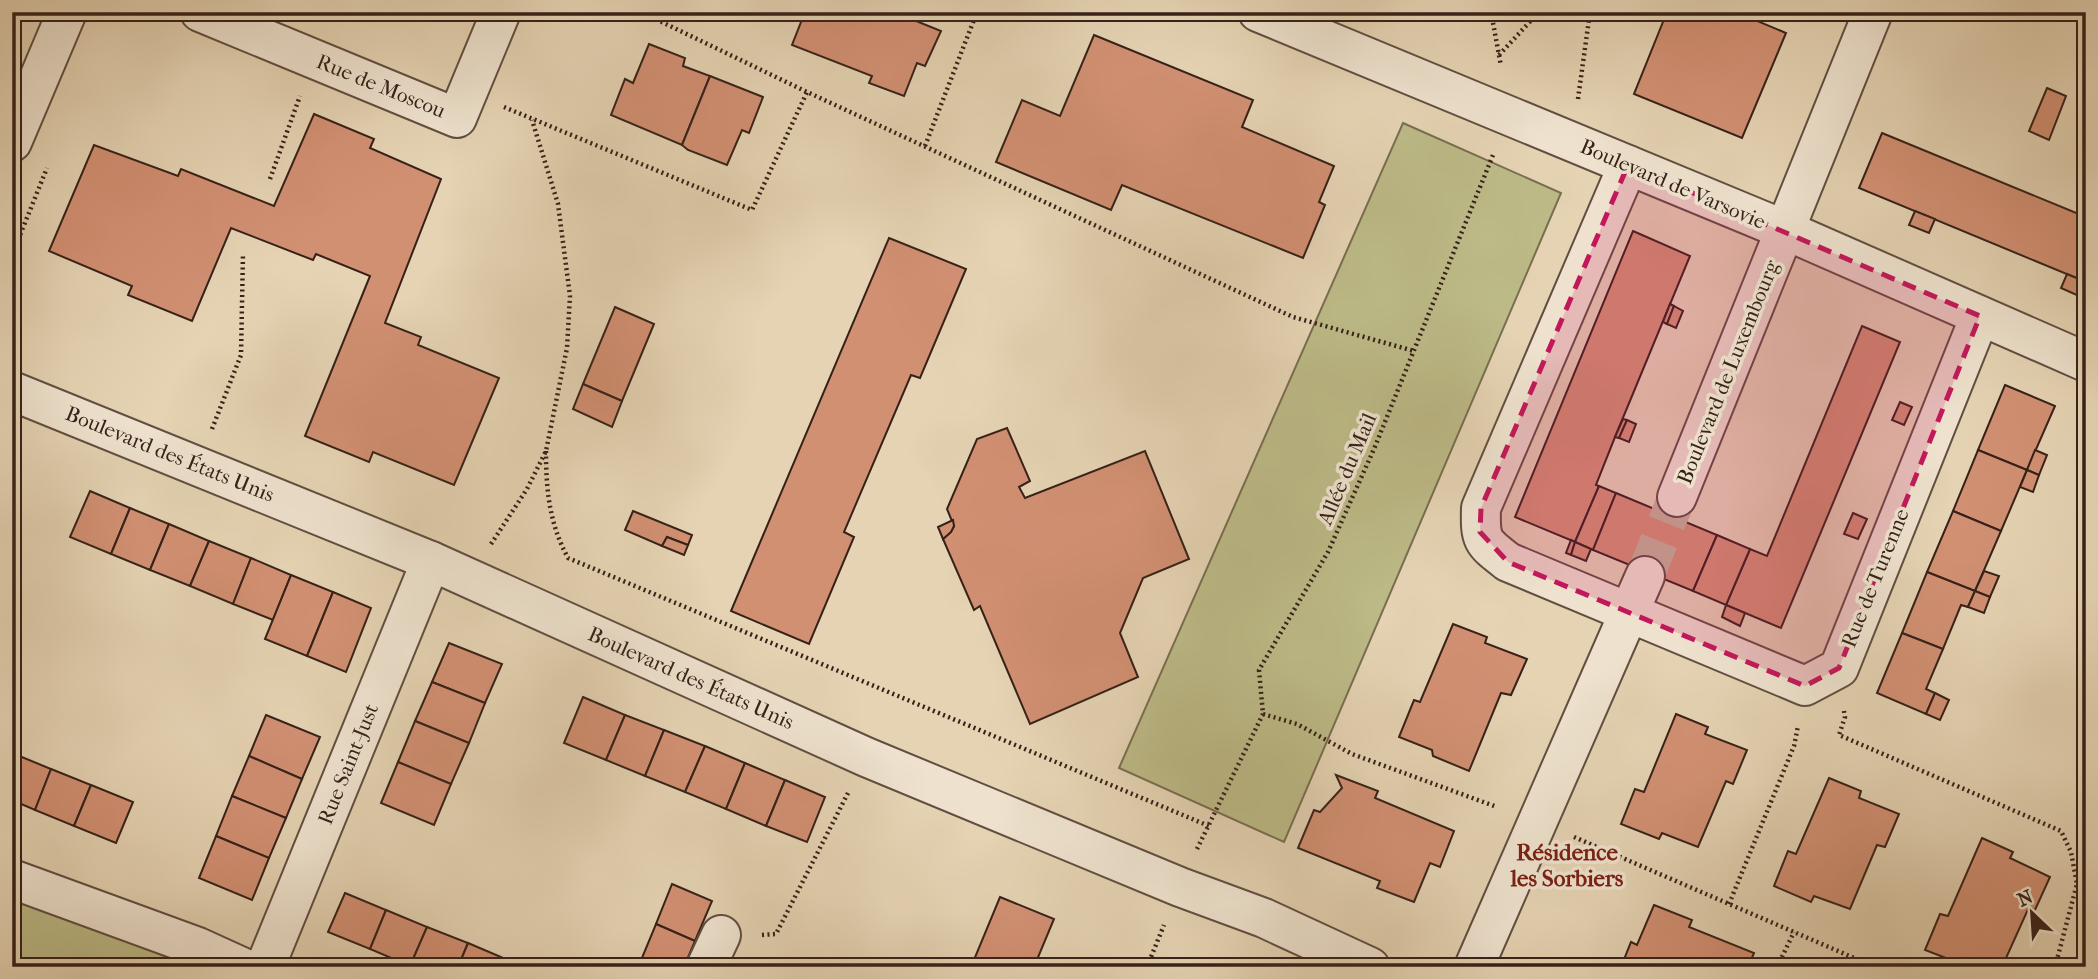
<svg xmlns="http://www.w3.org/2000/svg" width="2098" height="979" viewBox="0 0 2098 979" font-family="'IM FELL French Canon',serif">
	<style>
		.green { fill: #bcba87; stroke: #796e50; stroke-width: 2 }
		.building { fill: #d29073; stroke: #362119; stroke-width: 2 }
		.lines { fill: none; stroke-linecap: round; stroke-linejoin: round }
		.minor-tunnel { stroke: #c2af94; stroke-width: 38; stroke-dasharray: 38 19; stroke-linecap: butt }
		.minor-casing { stroke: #624e40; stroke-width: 42 }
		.path { stroke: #362119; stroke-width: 4.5; stroke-dasharray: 2 3.5; stroke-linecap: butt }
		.minor { stroke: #eee2ce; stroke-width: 38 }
		.marked { fill: #c2185b; fill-opacity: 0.2; stroke: #c2185b; stroke-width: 5; stroke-dasharray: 14 9; stroke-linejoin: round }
		.labels { text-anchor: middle; stroke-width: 7; stroke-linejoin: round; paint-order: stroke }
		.street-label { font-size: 21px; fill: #362119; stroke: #eee2ce }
		.neighbourhood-label { font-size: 23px; font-weight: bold; fill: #7a1f14; stroke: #eee2ce }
	</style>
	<rect width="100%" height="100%" fill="#e5d3b3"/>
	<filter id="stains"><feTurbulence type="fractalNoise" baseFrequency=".00286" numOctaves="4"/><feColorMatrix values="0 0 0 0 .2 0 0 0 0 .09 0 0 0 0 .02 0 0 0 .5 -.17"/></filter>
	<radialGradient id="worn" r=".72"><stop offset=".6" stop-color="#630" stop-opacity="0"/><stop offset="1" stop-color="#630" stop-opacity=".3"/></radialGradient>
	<g class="green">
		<path d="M1403 123 1561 193 1284 842 1119 768Z"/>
		<path d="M12 891 214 967H12Z"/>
	</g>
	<g class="building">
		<path d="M805 12H894L941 31 925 66 917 63 904 96 869 83 872 76 792 45Z"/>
		<path d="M1667 12H1736L1786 33 1742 138 1634 94Z"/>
		<path d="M1094 35 1253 100 1242 127 1334 166 1319 202 1325 205 1303 258 1122 185 1111 210 996 162 1022 100 1060 116Z"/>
		<path d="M649 44 685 58 683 66 710 76 682 145 611 115 625 79 633 83Z"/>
		<path d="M710 76 763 97 749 133 742 130 727 165 688 150 682 145Z"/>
		<path d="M2047 88 2066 96 2049 140 2029 131Z"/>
		<path d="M314 114 374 139 370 148 441 179 385 323 421 337 418 345 499 378 454 485 373 452 369 462 305 436 370 276 316 254 313 260 231 228 192 321 128 295 132 286 49 251 94 145 178 176 181 169 274 206Z"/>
		<path d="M1882 133 2086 217V282L1859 188Z"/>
		<path d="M1915 211 1935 219 1929 233 1909 225Z"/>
		<path d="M1633 231 1690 256 1615 437 1596 485 1599 486 1575 542 1515 517Z"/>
		<path d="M889 238 966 269 920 378 911 375 844 532 854 537 809 644 731 611Z"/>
		<path d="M2067 274 2086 282 2081 297 2061 288Z"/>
		<path d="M1670 304 1674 306 1667 324 1663 322Z"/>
		<path d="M1674 306 1683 311 1676 328 1667 324Z"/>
		<path d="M615 307 654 324 622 401 583 384Z"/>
		<path d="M1862 326 1900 342 1781 628 1726 605 1750 549 1767 556Z"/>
		<path d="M583 384 622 401 612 427 573 409Z"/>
		<path d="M2005 385 2055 406 2027 470 1978 450Z"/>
		<path d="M1900 402 1912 407 1904 425 1892 420Z"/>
		<path d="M1623 419 1627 420 1619 438 1615 437Z"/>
		<path d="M1627 420 1636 424 1629 442 1619 438Z"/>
		<path d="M1007 428 1030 481 1019 487 1025 498 1145 451 1189 559 1143 578 1120 633 1138 677 1030 724 980 606 974 610 943 539 951 532 954 526 947 509 977 439Z"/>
		<path d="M1978 450 2027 470 2001 531 1953 511Z"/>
		<path d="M2035 450 2047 455 2039 475 2027 470Z"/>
		<path d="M2027 470 2039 475 2033 492 2020 487Z"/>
		<path d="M1599 486 1616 493 1593 550 1575 542Z"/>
		<path d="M90 491 130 508 111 554 70 537Z"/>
		<path d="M1616 493 1717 535 1693 591 1593 550Z"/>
		<path d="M130 508 169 524 150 570 111 554Z"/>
		<path d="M633 511 692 535 688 545 667 537 662 546 625 530Z"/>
		<path d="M1953 511 2001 531 1975 591 1927 572Z"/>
		<path d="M1853 513 1867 519 1858 539 1844 534Z"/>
		<path d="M953 520 954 526 951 532 943 539 938 527Z"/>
		<path d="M169 524 209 541 190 586 150 570Z"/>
		<path d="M1717 535 1750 549 1726 605 1693 591Z"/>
		<path d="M667 537 688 545 684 555 662 546Z"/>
		<path d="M1571 540 1575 542 1571 555 1566 553Z"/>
		<path d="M209 541 251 558 233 604 190 586Z"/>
		<path d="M1575 542 1591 549 1586 561 1571 555Z"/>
		<path d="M251 558 291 575 273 620 233 604Z"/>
		<path d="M1984 571 1999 576 1990 597 1975 591Z"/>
		<path d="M1927 572 1975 591 1968 607 1961 605 1943 649 1902 633Z"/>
		<path d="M291 575 333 592 307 656 265 639Z"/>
		<path d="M1975 591 1990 597 1984 613 1968 607Z"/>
		<path d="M333 592 371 608 346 672 307 656Z"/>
		<path d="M1726 605 1745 613 1740 626 1722 617Z"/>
		<path d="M1453 624 1487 637 1485 643 1527 659 1511 695 1501 693 1469 771 1433 756 1432 750 1399 737 1414 700 1420 702Z"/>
		<path d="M1902 633 1943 649 1926 689 1935 693 1926 714 1877 693Z"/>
		<path d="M449 643 502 664 485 703 432 682Z"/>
		<path d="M432 682 485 703 469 743 415 721Z"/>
		<path d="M1935 693 1949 700 1940 720 1926 714Z"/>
		<path d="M583 697 625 715 606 760 564 743Z"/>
		<path d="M1676 714 1708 727 1705 734 1747 750 1733 784 1726 781 1698 847 1662 833 1659 839 1621 824 1635 789 1644 792Z"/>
		<path d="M266 715 320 737 302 779 249 756Z"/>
		<path d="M625 715 664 730 645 776 606 760Z"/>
		<path d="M415 721 469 743 451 784 398 762Z"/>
		<path d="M664 730 705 746 685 792 645 776Z"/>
		<path d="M705 746 745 763 726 809 685 792Z"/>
		<path d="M12 753 51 769 35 810 12 800Z"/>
		<path d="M249 756 302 779 286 818 232 796Z"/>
		<path d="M398 762 451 784 434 825 381 803Z"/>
		<path d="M745 763 785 780 766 826 726 809Z"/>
		<path d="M51 769 91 785 74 826 35 810Z"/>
		<path d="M1336 775 1378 791 1375 798 1454 831 1440 867 1430 863 1414 902 1377 888 1380 881 1298 848 1314 810 1320 812 1342 788Z"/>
		<path d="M1829 778 1861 791 1859 798 1899 814 1885 847 1877 845 1850 909 1814 896 1811 902 1774 886 1788 851 1796 854Z"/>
		<path d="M785 780 825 797 807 842 766 826Z"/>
		<path d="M91 785 133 802 116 843 74 826Z"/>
		<path d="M232 796 286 818 269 858 216 836Z"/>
		<path d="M216 836 269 858 252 900 199 878Z"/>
		<path d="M1982 838 2013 852 2010 858 2050 877 2035 910 2029 907 2002 967H1991L1968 958 1964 965 1925 950 1940 914 1948 916Z"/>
		<path d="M672 884 712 901 695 941 656 924Z"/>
		<path d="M345 893 386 910 370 949 328 932Z"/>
		<path d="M1000 897 1054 919 1034 967H971Z"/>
		<path d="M1654 905 1692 920 1689 927 1754 953 1748 967H1621L1631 942 1637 945Z"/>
		<path d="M386 910 427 927 410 966 370 949Z"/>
		<path d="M656 924 695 941 684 967 639 965Z"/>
		<path d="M427 927 468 943 458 967 410 966Z"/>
		<path d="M468 943 508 960 505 967H458Z"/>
		<path d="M508 960 526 967H505Z"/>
	</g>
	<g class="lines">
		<path class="minor-tunnel" d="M1645 576 1677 497"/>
		<defs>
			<g id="minor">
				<path d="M200 12 457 118 501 12"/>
				<path d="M1258 12 1785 230 2086 362"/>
				<path d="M12 142 67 12"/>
				<path d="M1628 165 1481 508C1480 541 1482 542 1508 562L1805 686 1839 668 1980 316"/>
				<path d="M12 391 431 561 866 757 1180 887 1264 918 1370 967"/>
				<path d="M1677 497 1873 12"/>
				<path d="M12 879 198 947 242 967"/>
				<path d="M265 967 431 561"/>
				<path d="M706 967 721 935"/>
				<path d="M1474 967 1645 576"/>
			</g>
		</defs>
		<use href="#minor" class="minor-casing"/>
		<g class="path">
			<path d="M641 12 807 92"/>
			<path d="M1491 12 1501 66"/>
			<path d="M1499 55 1539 12"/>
			<path d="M1578 99 1590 12"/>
			<path d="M504 107 752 210 807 92 1293 317 1414 351"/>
			<path d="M925 146 977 12"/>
			<path d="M270 179 300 96"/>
			<path d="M12 255 47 168"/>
			<path d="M212 429 241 355 243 253"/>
			<path d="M546 451C546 489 549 523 568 558L1209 826"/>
			<path d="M491 544 527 489 546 451 567 348 570 296 558 204 532 120"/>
			<path d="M1844 711 1845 717 1839 735 2061 831 2071 852 2077 884 2055 967"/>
			<path d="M1263 714 1297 724 1352 754 1497 807"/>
			<path d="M1574 837 1875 967"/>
			<path d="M1197 849 1263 714 1259 670 1328 552 1374 449 1493 155"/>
			<path d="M1729 904 1794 746 1798 726"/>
			<path d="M762 935 776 934 848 793"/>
			<path d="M1147 967 1164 925"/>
			<path d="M1777 967 1794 932"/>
		</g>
		<use href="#minor" class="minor"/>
	</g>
	<path class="marked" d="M1628 165 1980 316 1839 668 1805 686 1508 562 1480 532 1481 508Z"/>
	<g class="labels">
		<g class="street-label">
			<text transform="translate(381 86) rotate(22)" y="7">Rue de Moscou</text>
			<text transform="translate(1673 184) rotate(23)" y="7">Boulevard de Varsovie</text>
			<text transform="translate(1728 372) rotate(-68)" y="7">Boulevard de Luxembourg</text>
			<text transform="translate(170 454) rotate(22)" y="7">Boulevard des États Unis</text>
			<text transform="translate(1347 469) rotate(-67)" y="7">Allée du Mail</text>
			<text transform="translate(1875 578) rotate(-68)" y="7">Rue de Turenne</text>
			<text transform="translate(691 678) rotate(24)" y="7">Boulevard des États Unis</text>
			<text transform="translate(348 764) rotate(-68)" y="7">Rue Saint-Just</text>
		</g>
		<g class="neighbourhood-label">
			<text x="1567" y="860">Résidence<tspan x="1567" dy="26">les Sorbiers</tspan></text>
		</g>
	</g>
	<rect width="2098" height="979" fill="none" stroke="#e5d3b3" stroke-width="42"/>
	<rect x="14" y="14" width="2070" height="951" fill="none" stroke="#362119" stroke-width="3.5"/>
	<rect x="21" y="21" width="2056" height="937" fill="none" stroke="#362119" stroke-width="2"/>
	<g transform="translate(2032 913) rotate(335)" stroke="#eee2ce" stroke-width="5" paint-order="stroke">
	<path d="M0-5L12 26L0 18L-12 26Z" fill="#362119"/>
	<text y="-10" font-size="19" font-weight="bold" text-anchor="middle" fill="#362119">N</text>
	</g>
	<rect width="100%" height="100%" filter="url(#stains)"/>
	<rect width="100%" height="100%" fill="url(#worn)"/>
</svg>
